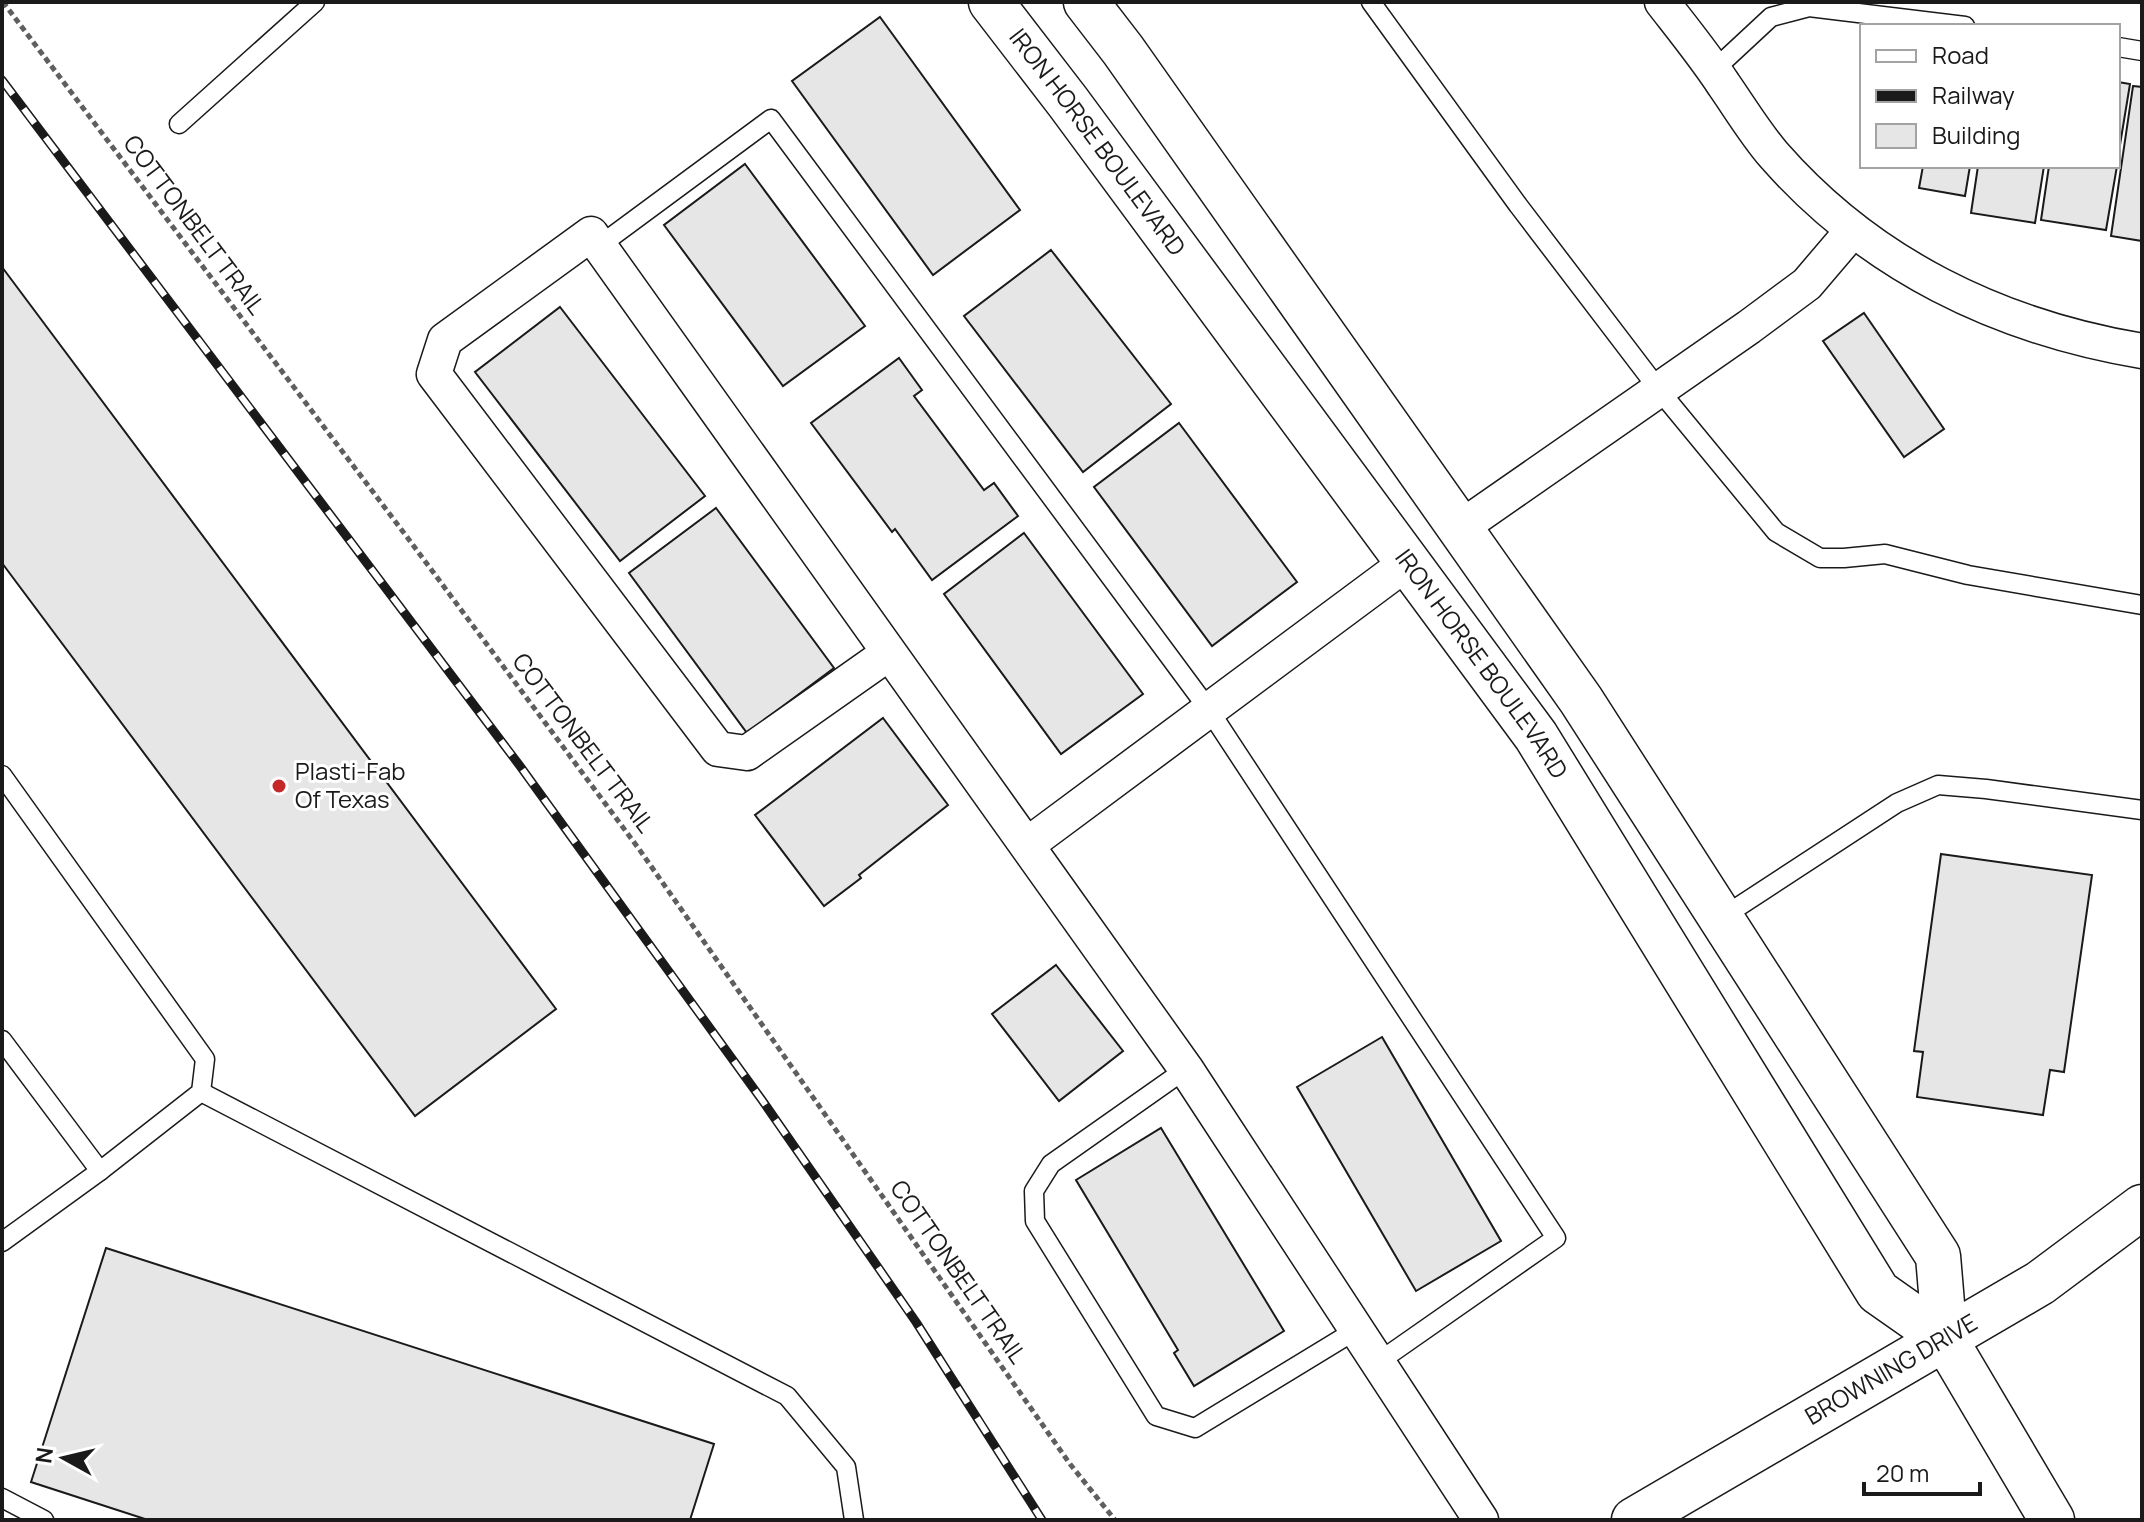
<svg xmlns="http://www.w3.org/2000/svg" width="2144" height="1522" viewBox="0 0 2144 1522" font-family="Manrope,sans-serif">
	<style>
		.building { fill: #e6e6e6; stroke: #1a1a1a; stroke-width: 2 }
		.lines { fill: none; stroke-linecap: round; stroke-linejoin: round }
		.service-casing { stroke: #1a1a1a; stroke-width: 21 }
		.minor-casing { stroke: #1a1a1a; stroke-width: 37 }
		.tertiary-casing { stroke: #1a1a1a; stroke-width: 47 }
		.path { stroke: #5f5f5f; stroke-width: 5; stroke-dasharray: 6 4; stroke-linecap: butt }
		.service { stroke: #fff; stroke-width: 18 }
		.minor { stroke: #fff; stroke-width: 34 }
		.tertiary { stroke: #fff; stroke-width: 44 }
		.rail-casing { stroke: #1a1a1a; stroke-width: 9 }
		.rail { stroke: #fff; stroke-width: 6; stroke-dasharray: 18; stroke-linecap: butt }
		.poi-dot { fill: #c62828; stroke: #fff; stroke-width: 3 }
		.labels { text-anchor: middle; stroke-width: 6; stroke-linejoin: round; paint-order: stroke }
		.street-label { font-size: 24px; fill: #1a1a1a; stroke: #fff }
		.poi-label { font-size: 24px; fill: #1a1a1a; stroke: #fff; text-anchor: start }
	</style>
	<rect width="100%" height="100%" fill="#fff"/>
	<g class="building">
		<path d="M880 17 1020 210 933 275 792 81Z"/>
		<path d="M2118 82 2130 84 2118 157Z"/>
		<path d="M2133 86 2142 87V241L2111 236Z"/>
		<path d="M745 164 865 326 783 386 664 225Z"/>
		<path d="M1923 166H1970L1965 196 1919 188Z"/>
		<path d="M1978 166H2044L2035 223 1971 213Z"/>
		<path d="M2049 166H2117L2106 230 2041 220Z"/>
		<path d="M1051 250 1171 404 1083 472 964 316Z"/>
		<path d="M2 267 556 1009 415 1116 2 563Z"/>
		<path d="M560 307 705 496 620 561 475 372Z"/>
		<path d="M1864 313 1944 429 1904 457 1823 341Z"/>
		<path d="M899 358 922 390 914 396 984 490 994 483 1018 516 932 580 895 529 892 532 811 423Z"/>
		<path d="M1179 423 1297 582 1212 646 1094 487Z"/>
		<path d="M716 508 834 668 747 733 629 573Z"/>
		<path d="M1024 533 1143 694 1061 754 944 594Z"/>
		<path d="M883 718 948 805 859 875 861 878 824 906 755 815Z"/>
		<path d="M1941 854 2092 875 2064 1072 2050 1070 2043 1115 1917 1097 1923 1052 1914 1051Z"/>
		<path d="M1056 965 1123 1051 1059 1101 992 1014Z"/>
		<path d="M1382 1037 1501 1241 1416 1291 1297 1087Z"/>
		<path d="M1161 1128 1284 1331 1194 1386 1174 1353 1178 1350 1076 1180Z"/>
		<path d="M106 1248 714 1444 690 1520H148L31 1482Z"/>
	</g>
	<g class="lines">
		<defs>
			<g id="service">
				<path d="M1371 2 1518 205 1659 390 1776 532 1820 558H1844L1885 554 1968 575 2142 605"/>
				<path d="M2118 47 2142 51"/>
				<path d="M1714 70 1771 17 1809 7 1965 26"/>
				<path d="M179 124 315 2"/>
				<path d="M599 246 771 119 1209 710 1556 1238 1377 1363"/>
				<path d="M2 775 205 1059 201 1092 100 1171"/>
				<path d="M1721 918 1897 803 1938 785 1986 789 2142 810"/>
				<path d="M2 1040 100 1171 2 1242"/>
				<path d="M1186 1069 1051 1164 1034 1191 1035 1221 1156 1416 1195 1428 1356 1330"/>
				<path d="M201 1092 787 1396 846 1467 854 1520"/>
				<path d="M2 1498 44 1520"/>
			</g>
			<g id="minor">
				<path d="M1662 2C1683 29 1705 56 1724 85 1740 108 1755 133 1773 154 1870 265 1999 327 2142 351"/>
				<path d="M1460 528 1749 327 1807 284 1853 230"/>
				<path d="M889 653 747 753 718 749 434 374 445 340 591 234 1186 1069 1481 1520"/>
				<path d="M1027 845 1408 562"/>
			</g>
			<g id="tertiary">
				<path id="s1" d="M991 2 1068 102 1536 736 1878 1292 1945 1339 2052 1520"/>
				<path d="M1086 2 1123 50 1581 700 1938 1256 1945 1339"/>
				<path id="s2" d="M1634 1520 2040 1283 2142 1207"/>
			</g>
		</defs>
		<use href="#service" class="service-casing"/>
		<use href="#minor" class="minor-casing"/>
		<use href="#tertiary" class="tertiary-casing"/>
		<path class="path" d="M3 2 407 537 639 849 1070 1464 1115 1520"/>
		<use href="#service" class="service"/>
		<use href="#minor" class="minor"/>
		<use href="#tertiary" class="tertiary"/>
		<defs>
			<path id="rail" d="M2 80 520 766 762 1100 916 1322 1042 1520"/>
		</defs>
		<use href="#rail" class="rail-casing"/>
		<use href="#rail" class="rail"/>
	</g>
	<circle class="poi-dot" cx="279" cy="786" r="8"/>
	<g class="labels">
		<g class="street-label">
			<text dy="8" stroke="none"><textPath href="#s1" startOffset="176">IRON HORSE BOULEVARD</textPath></text>
			<text transform="translate(194 225) rotate(53)" y="8">COTTONBELT TRAIL</text>
			<text dy="8" stroke="none"><textPath href="#s1" startOffset="824">IRON HORSE BOULEVARD</textPath></text>
			<text transform="translate(583 743) rotate(53)" y="8">COTTONBELT TRAIL</text>
			<text transform="translate(958 1272) rotate(55)" y="8">COTTONBELT TRAIL</text>
			<text dy="8" stroke="none"><textPath href="#s2" startOffset="298">BROWNING DRIVE</textPath></text>
		</g>
		<g class="poi-label">
			<text x="295" y="780">Plasti-Fab<tspan x="295" dy="28">Of Texas</tspan></text>
		</g>
	</g>
	<rect width="2144" height="1522" fill="none" stroke="#1a1a1a" stroke-width="8"/>
	<rect x="1860" y="24" width="260" height="144" fill="#ffffff" stroke="#a3a3a3" stroke-width="2"/>
	<rect x="1876" y="50" width="40" height="12" fill="#ffffff" stroke="#a3a3a3" stroke-width="2"/>
	<text x="1932" y="64" font-size="24" fill="#1a1a1a">Road</text>
	<rect x="1876" y="90" width="40" height="12" fill="#1a1a1a" stroke="#a3a3a3" stroke-width="2"/>
	<text x="1932" y="104" font-size="24" fill="#1a1a1a">Railway</text>
	<rect x="1876" y="124" width="40" height="24" fill="#e6e6e6" stroke="#a3a3a3" stroke-width="2"/>
	<text x="1932" y="144" font-size="24" fill="#1a1a1a">Building</text>
	<g transform="translate(64 1458) rotate(278)" stroke="#ffffff" stroke-width="6" paint-order="stroke">
	<path d="M0-6L14 30L0 20L-14 30Z" fill="#1a1a1a"/>
	<text y="-12" font-size="22" font-weight="bold" text-anchor="middle" fill="#1a1a1a">N</text>
	</g>
	<path d="M1864 1482v12h116v-12" fill="none" stroke="#1a1a1a" stroke-width="4"/>
	<text x="1876" y="1482" font-size="24" fill="#1a1a1a" stroke="#ffffff" stroke-width="6" paint-order="stroke">20 m</text>
</svg>
